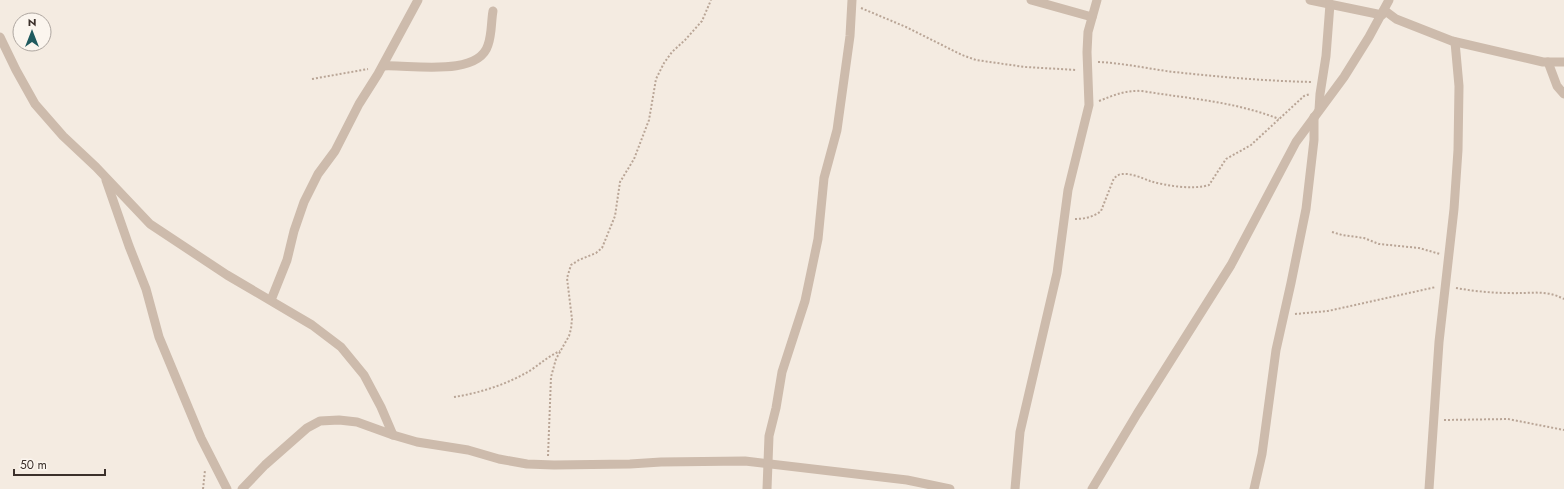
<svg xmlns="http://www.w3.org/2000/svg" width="1564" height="489" viewBox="0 0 1564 489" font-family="Jost,sans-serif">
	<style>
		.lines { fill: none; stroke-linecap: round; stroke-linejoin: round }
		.path { stroke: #b9a596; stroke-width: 2; stroke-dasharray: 2 2; stroke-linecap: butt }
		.minor { stroke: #cdbbac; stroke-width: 9 }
	</style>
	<rect width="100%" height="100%" fill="#f4ebe1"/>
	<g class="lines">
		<g class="path">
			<path d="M861 8 906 27 962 55 976 60 1025 67 1077 70"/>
			<path d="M1098 62C1124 63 1149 69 1174 72 1220 77 1266 81 1312 82"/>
			<path d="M312 79 368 69"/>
			<path d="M1099 101C1114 95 1126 90 1142 91 1190 99 1233 101 1279 119"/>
			<path d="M1075 219C1084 219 1094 217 1101 211L1114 178C1117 176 1119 174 1122 174 1131 173 1142 178 1150 181 1167 186 1192 190 1209 185L1226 159 1251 145 1304 96 1310 94"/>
			<path d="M1332 232 1342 235 1364 238 1379 244 1419 248 1440 254"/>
			<path d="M1456 288C1473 291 1491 293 1509 293 1530 294 1545 289 1564 299"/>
			<path d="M1295 314 1328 311 1436 287"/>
			<path d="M454 397C480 393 508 384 531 370 541 363 549 356 560 351"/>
			<path d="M1444 420 1508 419 1564 430"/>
			<path d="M548 456 551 377 556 359 569 336 571 329 572 319 567 278 571 265 579 260 596 253 602 248 615 216 620 182 634 159 649 120 656 79 664 63 672 52 685 40 702 21 711 0"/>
			<path d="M203 489 205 470"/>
		</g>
		<g class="minor">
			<path d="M1031 0 1092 17"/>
			<path d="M1310 0 1382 15"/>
			<path d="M1384 10 1396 19 1452 41 1543 62H1564"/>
			<path d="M0 37 16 70 35 104 63 136 96 167 150 224 227 275 312 325 341 347 364 375 381 407 393 435"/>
			<path d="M1548 62 1557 86 1564 94"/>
			<path d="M383 66C408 64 478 78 488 45 492 34 491 22 493 11"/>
			<path d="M1319 110 1320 94 1326 56 1330 4"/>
			<path d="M106 180 129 246 146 289 159 337 201 438 227 489"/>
			<path d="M271 300 287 260 294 231 304 202 318 174 335 151 359 104 378 74 418 0"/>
			<path d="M242 489 265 465 307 428 320 421 339 420 357 422 393 435 417 442 468 450 499 459 527 464 554 465 630 464 661 462 745 461 907 480 950 489"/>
			<path d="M767 489 769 436 776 408 782 372 805 301 818 239 824 178 837 130 850 36 852 0"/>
			<path d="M1015 489 1020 432 1057 273 1068 190 1089 105 1087 52 1088 32 1097 0"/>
			<path d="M1092 489 1137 414 1231 265 1296 142 1344 77 1369 37 1389 0"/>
			<path d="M1254 489 1262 454 1276 350 1291 283 1306 209 1314 140V117"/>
			<path d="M1429 489 1439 342 1454 209 1458 150 1459 86 1455 42"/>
		</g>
	</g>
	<g transform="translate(32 32)"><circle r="19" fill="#fbf5ee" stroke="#aea6a0"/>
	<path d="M0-3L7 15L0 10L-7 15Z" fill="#1f5a5e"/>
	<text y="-6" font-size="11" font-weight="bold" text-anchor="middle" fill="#3b302b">N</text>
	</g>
	<path d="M14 469v6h91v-6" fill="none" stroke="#3b302b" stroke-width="2"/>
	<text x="20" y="469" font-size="12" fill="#3b302b" stroke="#fbf5ee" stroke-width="3" paint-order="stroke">50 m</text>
</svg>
